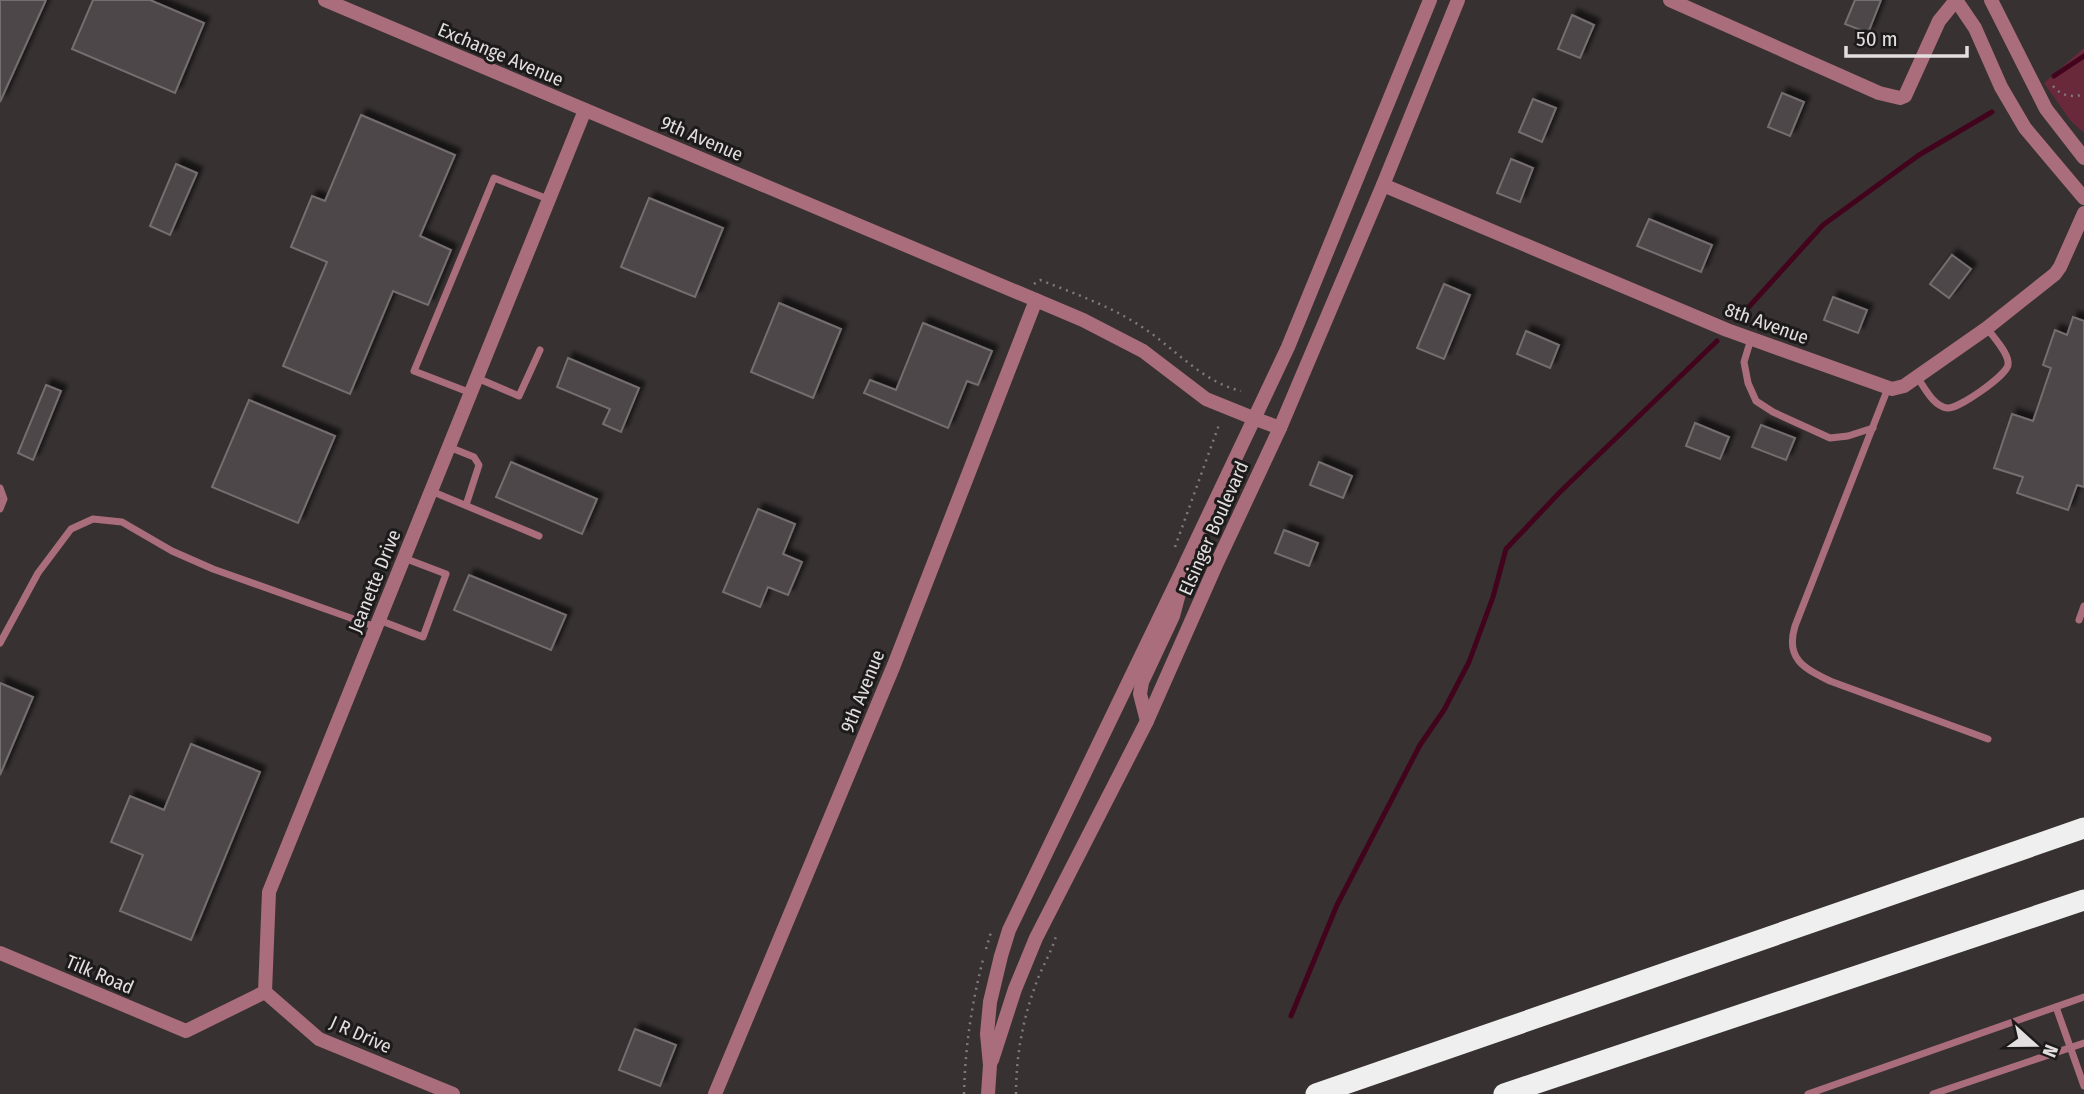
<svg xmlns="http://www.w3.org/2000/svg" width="2084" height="1094" viewBox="0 0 2084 1094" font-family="'Fira Sans Condensed',sans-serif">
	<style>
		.green { fill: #69293b }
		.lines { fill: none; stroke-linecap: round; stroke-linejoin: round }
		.stream { stroke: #42041c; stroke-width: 5 }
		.building { fill: #4d4748; stroke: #756e6f; stroke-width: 2; filter: url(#shadow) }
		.path { stroke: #7f7a7b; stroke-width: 2.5; stroke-dasharray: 2 5; stroke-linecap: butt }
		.service { stroke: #aa6d7c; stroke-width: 7 }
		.minor { stroke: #aa6d7c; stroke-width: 14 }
		.tertiary { stroke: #aa6d7c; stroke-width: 14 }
		.motorway { stroke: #efefef; stroke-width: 21 }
		.labels { text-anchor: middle; stroke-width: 6; stroke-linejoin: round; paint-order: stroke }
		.street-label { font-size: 19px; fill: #e3dfe0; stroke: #1c1a1a }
	</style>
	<defs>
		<filter id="shadow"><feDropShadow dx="5.5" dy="-5.5" stdDeviation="2" flood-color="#0009"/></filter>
	</defs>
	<rect width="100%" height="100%" fill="#373132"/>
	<path class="green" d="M2084 48V133L2070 120 2044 83Z"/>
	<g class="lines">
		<g class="stream">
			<path d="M2054 76 2084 56"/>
			<path d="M1737 320 1823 225 1919 155 1992 112"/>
			<path d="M1291 1016 1337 905 1420 745 1444 710 1469 662 1493 597 1506 549 1560 492 1717 341"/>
		</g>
	</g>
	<g class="building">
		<path d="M0 0H46L0 102Z"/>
		<path d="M93 0H150L204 23 175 93 72 49Z"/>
		<path d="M1855 0H1881L1868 33 1845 24Z"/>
		<path d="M1572 15 1594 25 1580 58 1558 49Z"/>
		<path d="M1782 93 1804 102 1790 136 1768 127Z"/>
		<path d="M1533 99 1556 108 1542 142 1519 132Z"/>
		<path d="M361 115 455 155 420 236 451 250 428 305 393 291 350 394 283 366 327 262 291 247 312 196 325 201Z"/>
		<path d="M1511 159 1533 168 1520 202 1497 193Z"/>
		<path d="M176 164 197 173 170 235 150 226Z"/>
		<path d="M649 198 723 228 695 297 621 267Z"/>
		<path d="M1649 219 1712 245 1701 272 1637 246Z"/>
		<path d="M1952 255 1971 269 1949 298 1930 284Z"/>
		<path d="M1444 284 1470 295 1444 359 1417 348Z"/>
		<path d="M1833 297 1867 310 1858 333 1824 320Z"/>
		<path d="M779 303 841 329 813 398 751 372Z"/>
		<path d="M2073 317 2084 321V487L2077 485 2068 510 2017 493 2023 477 1994 468 2012 414 2033 421 2051 368 2043 365 2055 330 2067 335Z"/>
		<path d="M923 323 992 351 978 385 967 381 948 428 864 393 870 380 896 390Z"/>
		<path d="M1526 331 1559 345 1550 368 1517 354Z"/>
		<path d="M568 358 639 388 621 432 603 424 610 409 557 387Z"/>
		<path d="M46 385 61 391 33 460 18 453Z"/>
		<path d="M249 400 335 436 298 523 212 487Z"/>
		<path d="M1695 423 1729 437 1720 459 1686 446Z"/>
		<path d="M1761 425 1795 438 1786 460 1752 447Z"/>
		<path d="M511 462 597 499 582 534 496 497Z"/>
		<path d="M1319 462 1352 476 1343 498 1310 485Z"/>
		<path d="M758 509 795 524 783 554 802 562 788 595 768 587 760 607 723 592Z"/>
		<path d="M1284 530 1318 543 1309 566 1275 553Z"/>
		<path d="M469 575 566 615 551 650 454 610Z"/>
		<path d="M0 683 33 697 0 775Z"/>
		<path d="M191 744 260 772 191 940 120 911 143 855 111 842 130 796 164 810Z"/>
		<path d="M635 1029 676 1045 660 1086 619 1070Z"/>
	</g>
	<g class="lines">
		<g class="path">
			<path d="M2053 86C2061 96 2072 98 2084 94"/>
			<path d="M1034 284 1040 280C1076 294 1113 307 1145 329 1176 350 1203 382 1241 391"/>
			<path d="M1175 547 1220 422"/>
			<path d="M986 949 991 932"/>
			<path d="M964 1094C965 1047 972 1001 984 956"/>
			<path d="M1016 1094C1016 1055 1023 1018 1037 981 1042 967 1052 951 1056 936"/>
		</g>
		<g class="service">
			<path d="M1751 339 1744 362 1748 383 1756 401 1773 412 1830 438 1848 436 1873 428"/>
			<path d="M1917 377C1925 388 1933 406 1947 408 1957 410 2006 376 2008 365 2010 354 1993 337 1987 328"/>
			<path d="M477 378 519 396 540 350"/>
			<path d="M1888 388 1795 626C1785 659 1804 668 1830 681L1988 739"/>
			<path d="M471 393 414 371 494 178 548 199"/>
			<path d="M449 447 474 457 479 465 466 505"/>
			<path d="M0 488 4 499 0 509"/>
			<path d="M431 491 539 536"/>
			<path d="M379 620 423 637 446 574 404 558"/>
			<path d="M2079 620 2084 606"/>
			<path d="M0 643 38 573 71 529 93 519 122 522 172 551 213 569 376 627"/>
			<path d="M2056 1007 2084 1086"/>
			<path d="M1808 1094 2084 997"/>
			<path d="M1933 1094 2084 1043"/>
		</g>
		<g class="minor">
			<path d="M325 0 1083 320 1143 351 1206 399 1253 418"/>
			<path d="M1670 0 1879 93 1900 98 1905 96 1939 21 1956 0"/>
			<path d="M1383 185 1727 330 1892 389 1904 386 1987 328 2055 274 2060 267 2084 213"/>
			<path d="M0 953 186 1031 265 992 269 892 585 110"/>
			<path d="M265 992 319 1039 453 1094"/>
			<path d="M715 1094 894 665 1036 300"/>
		</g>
		<g class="tertiary">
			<path d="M1956 0 1975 28 2001 87 2025 128 2084 198"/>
			<path d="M1991 0 2046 109 2084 158"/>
			<path d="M1253 418 1280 428"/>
			<path d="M1147 721 1140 694 1142 682 1173 616 1181 586"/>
			<path d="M992 1060 1015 989 1036 938 1147 721 1216 565 1280 428 1383 185 1458 0"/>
			<path d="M988 1094 990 1065 987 1034 990 1002 1001 956 1009 930 1182 571 1288 347 1430 0"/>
		</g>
		<g class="motorway">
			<path d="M1316 1094 2084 828"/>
			<path d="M1504 1094 2084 900"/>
		</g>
	</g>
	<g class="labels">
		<g class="street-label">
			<text transform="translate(501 54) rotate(23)" y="7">Exchange Avenue</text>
			<text transform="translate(702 138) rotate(23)" y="7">9th Avenue</text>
			<text transform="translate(1767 323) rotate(20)" y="7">8th Avenue</text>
			<text transform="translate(1213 528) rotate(-66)" y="7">Elsinger Boulevard</text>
			<text transform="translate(374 581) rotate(-68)" y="7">Jeanette Drive</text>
			<text transform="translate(862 691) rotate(-68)" y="7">9th Avenue</text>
			<text transform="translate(100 974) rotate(23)" y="7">Tilk Road</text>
			<text transform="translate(361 1034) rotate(24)" y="7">J R Drive</text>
		</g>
	</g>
	<g transform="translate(2035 1045) rotate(111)" stroke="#1c1a1a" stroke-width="5" paint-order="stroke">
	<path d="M0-5L12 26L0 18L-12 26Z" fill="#e3dfe0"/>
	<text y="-10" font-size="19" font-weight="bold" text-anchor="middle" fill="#e3dfe0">N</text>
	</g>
	<path d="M1846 46v10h121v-10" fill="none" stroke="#e3dfe0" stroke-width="3.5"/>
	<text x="1856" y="46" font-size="21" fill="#e3dfe0" stroke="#1c1a1a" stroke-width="5" paint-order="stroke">50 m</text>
</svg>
